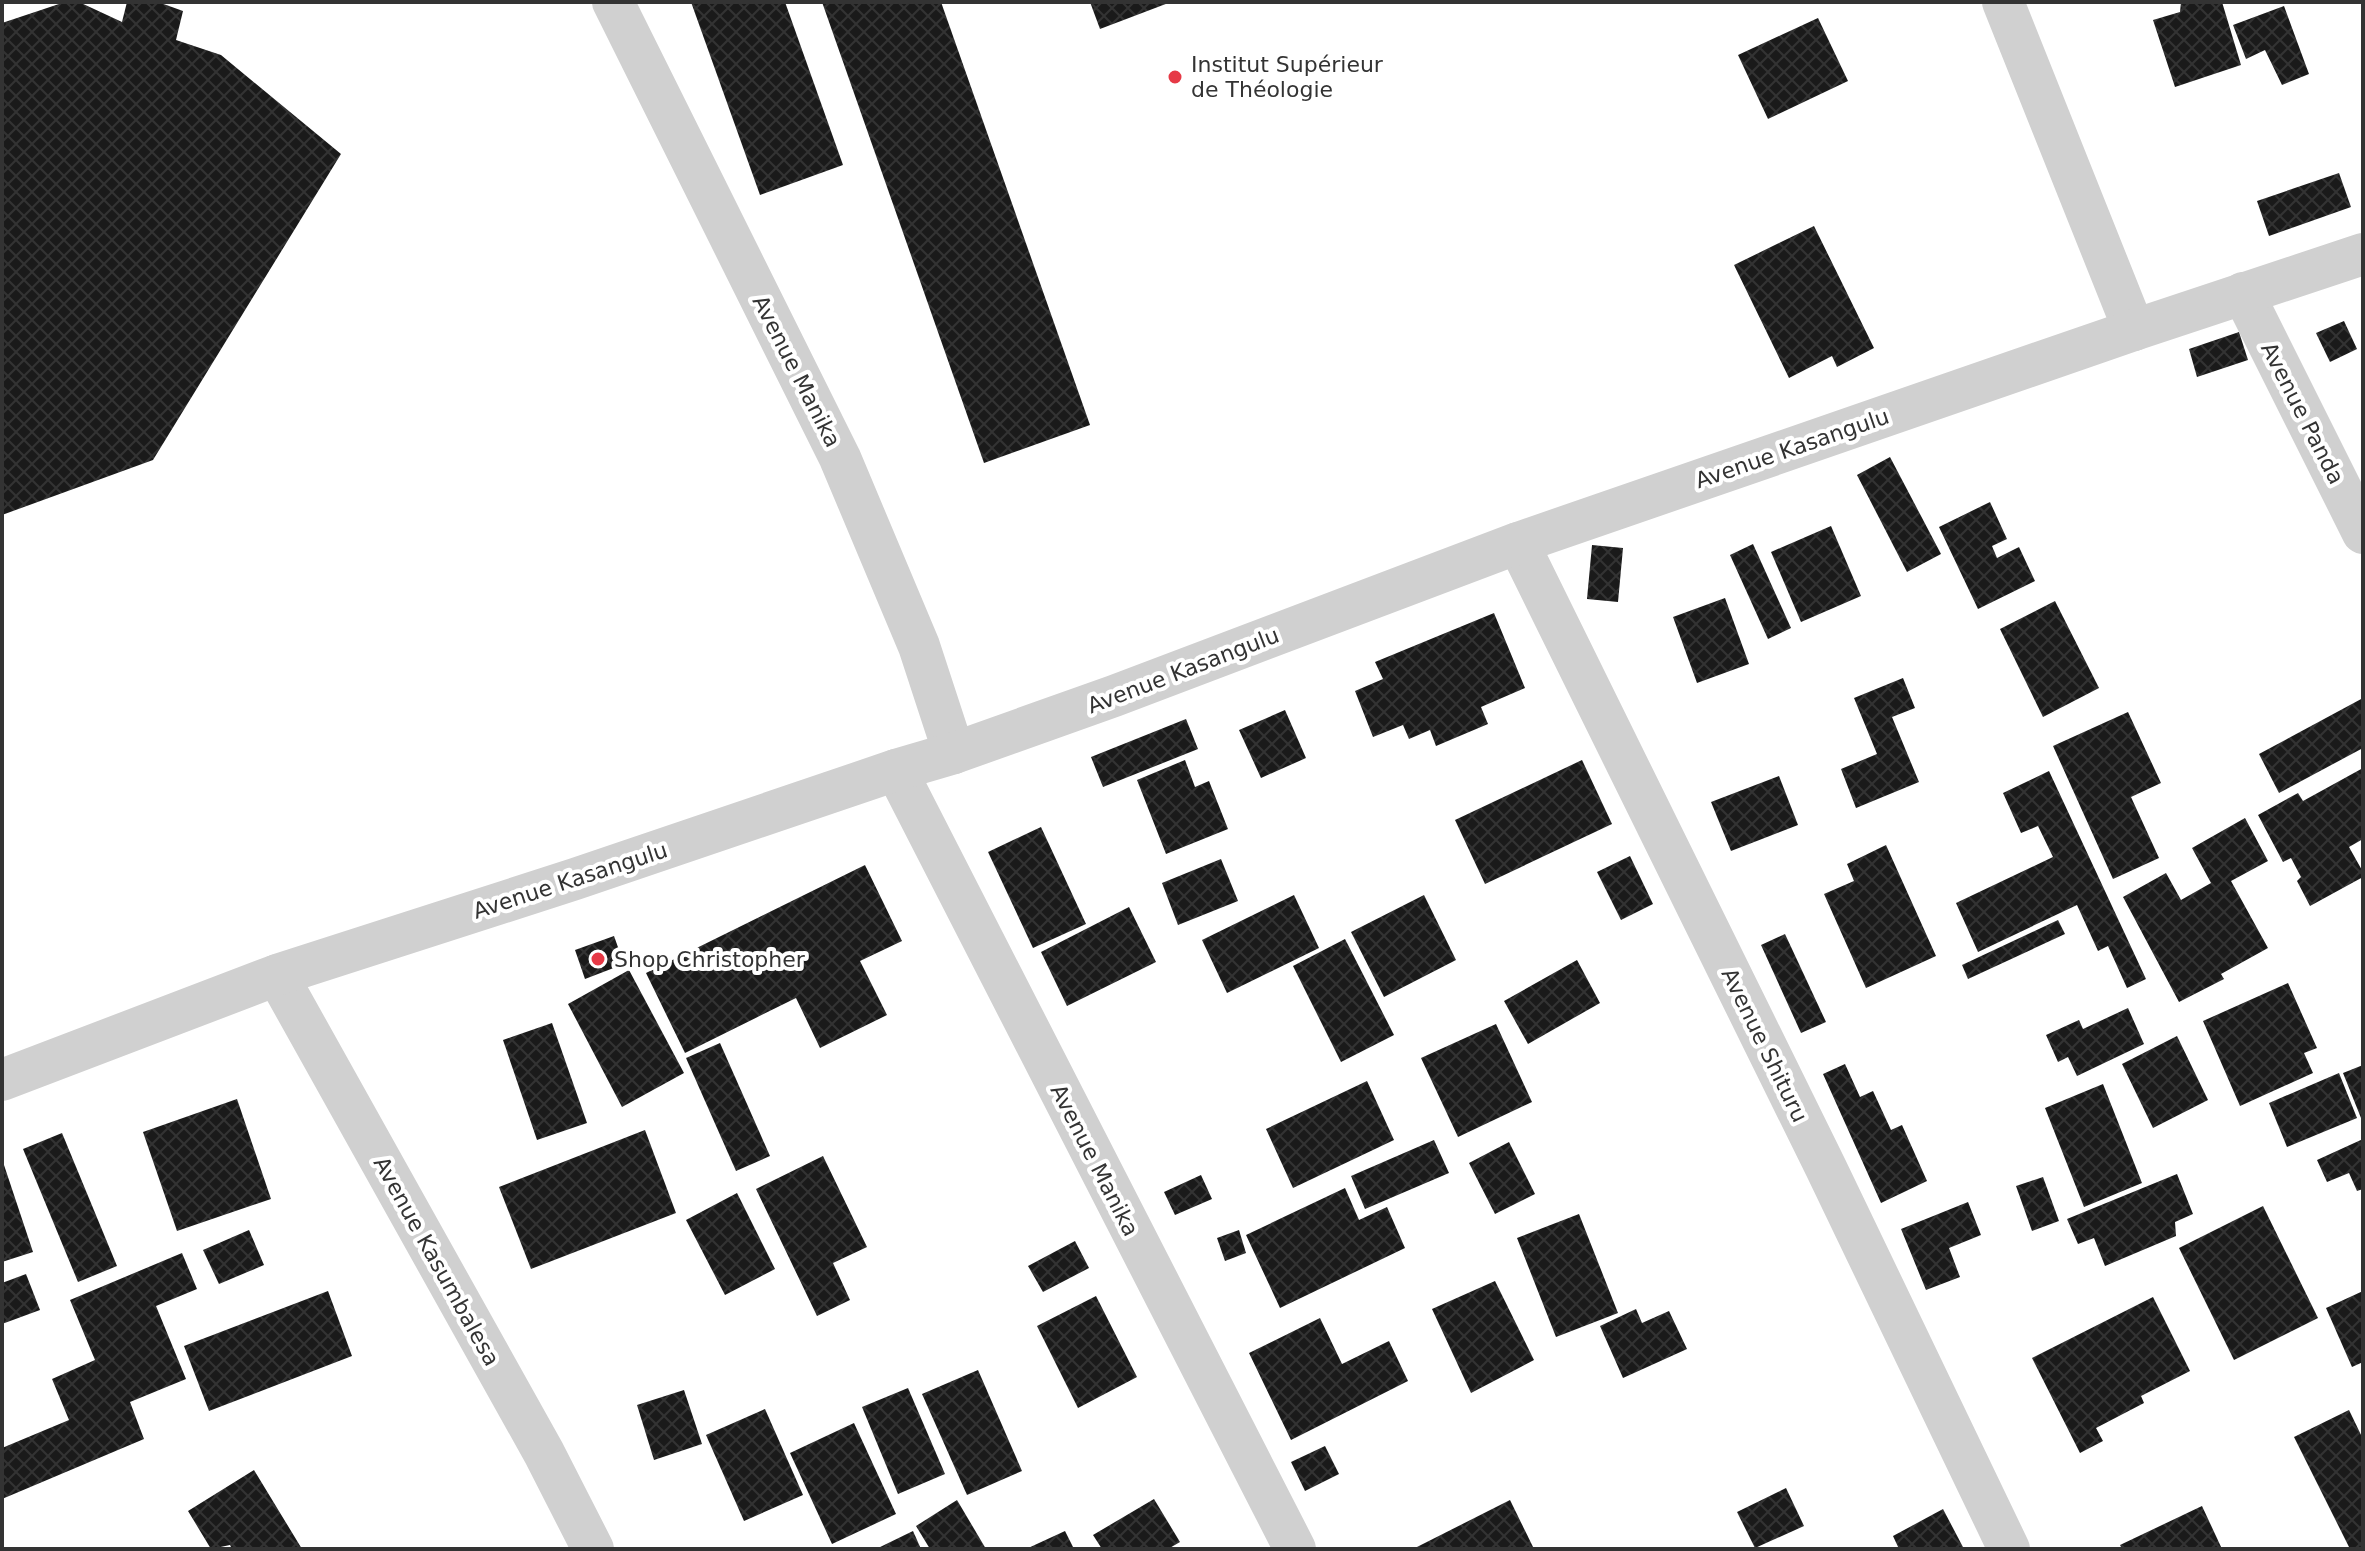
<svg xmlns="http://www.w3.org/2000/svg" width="2365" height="1551" viewBox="0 0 2365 1551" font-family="'DejaVu Sans',sans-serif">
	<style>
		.building { fill: url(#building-cross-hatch) }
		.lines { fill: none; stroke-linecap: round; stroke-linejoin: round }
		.minor { stroke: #d0d0d0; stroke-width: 42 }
		.poi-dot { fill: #e63946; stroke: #fff; stroke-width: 3 }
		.labels { text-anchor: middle; stroke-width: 8; stroke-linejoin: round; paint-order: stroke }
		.poi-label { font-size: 22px; fill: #333; stroke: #fff; text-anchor: start }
		.street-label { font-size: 22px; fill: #333; stroke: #fff }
	</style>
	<defs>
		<pattern id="building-cross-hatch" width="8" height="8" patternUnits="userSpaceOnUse" patternTransform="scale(2)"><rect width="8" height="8" fill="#1a1a1a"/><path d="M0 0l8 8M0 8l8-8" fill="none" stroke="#333"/></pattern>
	</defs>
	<rect width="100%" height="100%" fill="#fff"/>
	<g class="building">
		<path d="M65 2H79L122 22 127 2H158L183 11 176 40 221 55 341 154 153 460 2 515V23Z"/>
		<path d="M691 2H785L843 165 760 195Z"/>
		<path d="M822 2H941L1090 425 984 463Z"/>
		<path d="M1090 2H1171L1100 29Z"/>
		<path d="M2181 2H2222L2241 65 2175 87 2153 20 2180 12Z"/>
		<path d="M2284 6 2309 74 2282 85 2265 50 2246 59 2233 25Z"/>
		<path d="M1818 18 1848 81 1768 119 1738 55Z"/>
		<path d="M2339 173 2351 207 2269 236 2257 201Z"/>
		<path d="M1814 226 1874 348 1837 367 1832 356 1789 378 1734 265Z"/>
		<path d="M2344 321 2357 349 2330 362 2316 333Z"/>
		<path d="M2239 332 2248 360 2197 377 2189 349Z"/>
		<path d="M1890 457 1941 554 1907 572 1857 475Z"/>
		<path d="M1990 502 2007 539 1992 546 1997 558 2019 547 2035 581 1978 609 1939 527Z"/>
		<path d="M1831 526 1861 596 1801 622 1771 552Z"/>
		<path d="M1753 544 1791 628 1768 639 1730 555Z"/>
		<path d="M1592 545 1623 548 1618 602 1587 599Z"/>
		<path d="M1725 598 1749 664 1697 683 1673 617Z"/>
		<path d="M2055 601 2099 688 2043 717 2000 629Z"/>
		<path d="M1494 613 1525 688 1481 707 1488 724 1436 746 1430 730 1409 739 1403 725 1373 737 1355 691 1383 679 1375 662Z"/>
		<path d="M1903 678 1915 708 1892 717 1919 782 1856 808 1841 769 1877 754 1854 698Z"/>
		<path d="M2363 698V748L2279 793 2259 754Z"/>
		<path d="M1285 710 1306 758 1261 778 1239 730Z"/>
		<path d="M2128 712 2161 783 2131 797 2159 858 2113 879 2053 746Z"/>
		<path d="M1186 719 1198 749 1103 787 1091 757Z"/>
		<path d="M1185 760 1195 787 1209 781 1228 829 1166 854 1137 780Z"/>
		<path d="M1582 760 1612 824 1485 884 1455 820Z"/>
		<path d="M2363 768V839L2349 847 2363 872V877L2310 906 2297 881 2301 877 2291 858 2283 862 2258 815 2298 793 2303 801Z"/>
		<path d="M2049 771 2146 979 2127 988 2108 946 2098 951 2077 905 1978 952 1956 903 2053 857 2038 826 2021 833 2003 793Z"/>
		<path d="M1779 776 1798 825 1731 851 1711 802Z"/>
		<path d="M2245 818 2268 861 2231 881 2268 948 2221 974 2224 979 2179 1002 2123 897 2166 873 2181 900 2211 883 2192 848Z"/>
		<path d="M1041 827 1086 924 1033 948 988 852Z"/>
		<path d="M1886 845 1936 956 1866 988 1824 894 1854 881 1847 864Z"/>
		<path d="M1630 856 1653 904 1621 920 1597 872Z"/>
		<path d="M1221 859 1238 901 1178 925 1162 883Z"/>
		<path d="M865 865 902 941 860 961 887 1015 820 1048 796 998 685 1053 646 973Z"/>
		<path d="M1294 895 1319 948 1227 993 1202 940Z"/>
		<path d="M1424 895 1456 960 1384 997 1351 932Z"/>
		<path d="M1129 907 1156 962 1067 1006 1041 952Z"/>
		<path d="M2058 920 2065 934 1968 979 1962 965Z"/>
		<path d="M1785 934 1826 1022 1801 1033 1761 945Z"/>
		<path d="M614 936 624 964 585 979 575 950Z"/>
		<path d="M1345 939 1394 1035 1341 1062 1293 966Z"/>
		<path d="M1577 960 1600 1003 1528 1044 1504 1001Z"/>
		<path d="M629 970 684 1073 622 1107 568 1004Z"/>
		<path d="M2288 983 2317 1048 2304 1053 2313 1073 2240 1106 2203 1021Z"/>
		<path d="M2128 1008 2144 1044 2077 1076 2068 1057 2058 1062 2046 1035 2079 1020 2083 1029Z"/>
		<path d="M552 1023 587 1123 537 1140 503 1040Z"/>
		<path d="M1496 1024 1532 1102 1458 1137 1421 1058Z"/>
		<path d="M2177 1036 2208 1100 2153 1128 2122 1064Z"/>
		<path d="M720 1043 770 1156 736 1171 686 1058Z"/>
		<path d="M1845 1064 1860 1097 1873 1091 1891 1130 1902 1125 1927 1181 1881 1203 1823 1074Z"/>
		<path d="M2363 1065V1123L2343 1073Z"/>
		<path d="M2339 1073 2357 1118 2287 1147 2269 1103Z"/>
		<path d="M1367 1081 1394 1140 1293 1188 1266 1129Z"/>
		<path d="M2103 1084 2142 1183 2084 1207 2045 1108Z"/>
		<path d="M237 1099 271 1199 177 1231 143 1132Z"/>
		<path d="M645 1130 676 1213 531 1269 499 1187Z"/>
		<path d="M62 1133 117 1266 78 1282 23 1149Z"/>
		<path d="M2363 1139V1189L2357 1191 2349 1173 2327 1182 2317 1160Z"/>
		<path d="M1434 1140 1449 1173 1365 1209 1351 1176Z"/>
		<path d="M1509 1142 1535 1194 1495 1214 1469 1163Z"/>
		<path d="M823 1156 867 1247 833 1263 850 1300 817 1316 756 1189Z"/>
		<path d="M2 1159 33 1252 2 1262Z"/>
		<path d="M2177 1174 2193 1214 2175 1222 2176 1236 2105 1266 2094 1238 2078 1244 2067 1219Z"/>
		<path d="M1201 1175 1212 1199 1175 1215 1164 1192Z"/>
		<path d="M2043 1177 2059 1221 2032 1231 2016 1186Z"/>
		<path d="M1345 1188 1359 1220 1387 1207 1405 1248 1280 1308 1246 1235Z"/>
		<path d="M737 1193 775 1269 725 1295 686 1220Z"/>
		<path d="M1968 1202 1981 1235 1949 1248 1960 1277 1926 1290 1901 1229Z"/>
		<path d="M2263 1206 2318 1318 2234 1360 2179 1248Z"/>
		<path d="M1579 1214 1618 1313 1556 1337 1517 1238Z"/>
		<path d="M249 1230 264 1265 219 1284 203 1250Z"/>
		<path d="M1239 1230 1246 1253 1225 1261 1217 1238Z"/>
		<path d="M1075 1241 1089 1268 1043 1292 1028 1266Z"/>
		<path d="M182 1253 197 1289 156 1306 186 1379 130 1402 144 1439 2 1499V1448L69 1420 52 1379 95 1360 70 1300Z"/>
		<path d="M26 1274 40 1310 2 1324V1283Z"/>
		<path d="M1495 1281 1534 1360 1471 1393 1432 1309Z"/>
		<path d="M328 1291 352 1356 209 1411 184 1346Z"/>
		<path d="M2363 1291V1362L2352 1367 2326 1308Z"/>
		<path d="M1096 1296 1137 1377 1078 1408 1037 1326Z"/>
		<path d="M2153 1297 2190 1371 2141 1396 2144 1403 2096 1428 2103 1441 2080 1453 2032 1358Z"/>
		<path d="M1636 1309 1642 1323 1669 1311 1687 1349 1623 1378 1600 1326Z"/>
		<path d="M1320 1318 1342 1364 1389 1341 1408 1381 1291 1440 1249 1353Z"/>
		<path d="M978 1370 1022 1471 967 1495 922 1394Z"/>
		<path d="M908 1388 945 1474 898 1494 862 1407Z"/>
		<path d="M684 1390 702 1444 654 1460 637 1405Z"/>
		<path d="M765 1409 803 1495 744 1521 706 1435Z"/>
		<path d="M2349 1410 2363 1439V1549H2350L2294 1437Z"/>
		<path d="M854 1423 896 1514 832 1544 790 1453Z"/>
		<path d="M1325 1446 1339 1474 1305 1491 1291 1462Z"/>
		<path d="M254 1470 302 1549H232L230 1545 211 1549 188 1511Z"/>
		<path d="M1786 1488 1804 1526 1755 1548 1737 1512Z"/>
		<path d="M1154 1499 1180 1542 1168 1549H1102L1093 1535Z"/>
		<path d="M957 1500 986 1549H930L916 1526Z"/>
		<path d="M1510 1500 1534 1549H1413Z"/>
		<path d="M2202 1506 2222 1549H2122L2120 1545Z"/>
		<path d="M1943 1509 1964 1549H1899L1893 1536Z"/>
		<path d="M913 1531 921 1549H876Z"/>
		<path d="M1065 1531 1074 1549H1026Z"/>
	</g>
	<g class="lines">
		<g class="minor">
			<path d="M613 2 840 458 919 646 954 753"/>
			<path d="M2003 2 2134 330"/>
			<path d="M2243 293 2363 533"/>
			<path d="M1518 543 1826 1168 2009 1549"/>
			<path d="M896 770 1295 1549"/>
			<path d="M277 975 544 1453 593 1549"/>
			<path d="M2 1080 277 975 575 879 896 770 954 753 1114 696 1518 543 2134 330 2363 254"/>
		</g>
	</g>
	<g class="poi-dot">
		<circle cx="1175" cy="77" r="8"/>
		<circle cx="598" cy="959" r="8"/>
	</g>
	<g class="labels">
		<g class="poi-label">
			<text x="1191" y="72">Institut Supérieur<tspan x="1191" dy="25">de Théologie</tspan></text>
			<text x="614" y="967">Shop Christopher</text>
		</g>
		<g class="street-label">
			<text transform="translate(797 371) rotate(63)" y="8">Avenue Manika</text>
			<text transform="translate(2303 413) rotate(63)" y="8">Avenue Panda</text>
			<text transform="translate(1792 448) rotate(-19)" y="8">Avenue Kasangulu</text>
			<text transform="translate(1183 670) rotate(-21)" y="8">Avenue Kasangulu</text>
			<text transform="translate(570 880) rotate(-18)" y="8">Avenue Kasangulu</text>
			<text transform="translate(1765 1045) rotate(64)" y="8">Avenue Shituru</text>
			<text transform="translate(1095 1160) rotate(63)" y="8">Avenue Manika</text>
			<text transform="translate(437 1261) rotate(61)" y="8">Avenue Kasumbalesa</text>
		</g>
	</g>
	<rect width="2365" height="1551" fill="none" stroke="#333333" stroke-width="8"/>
</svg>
